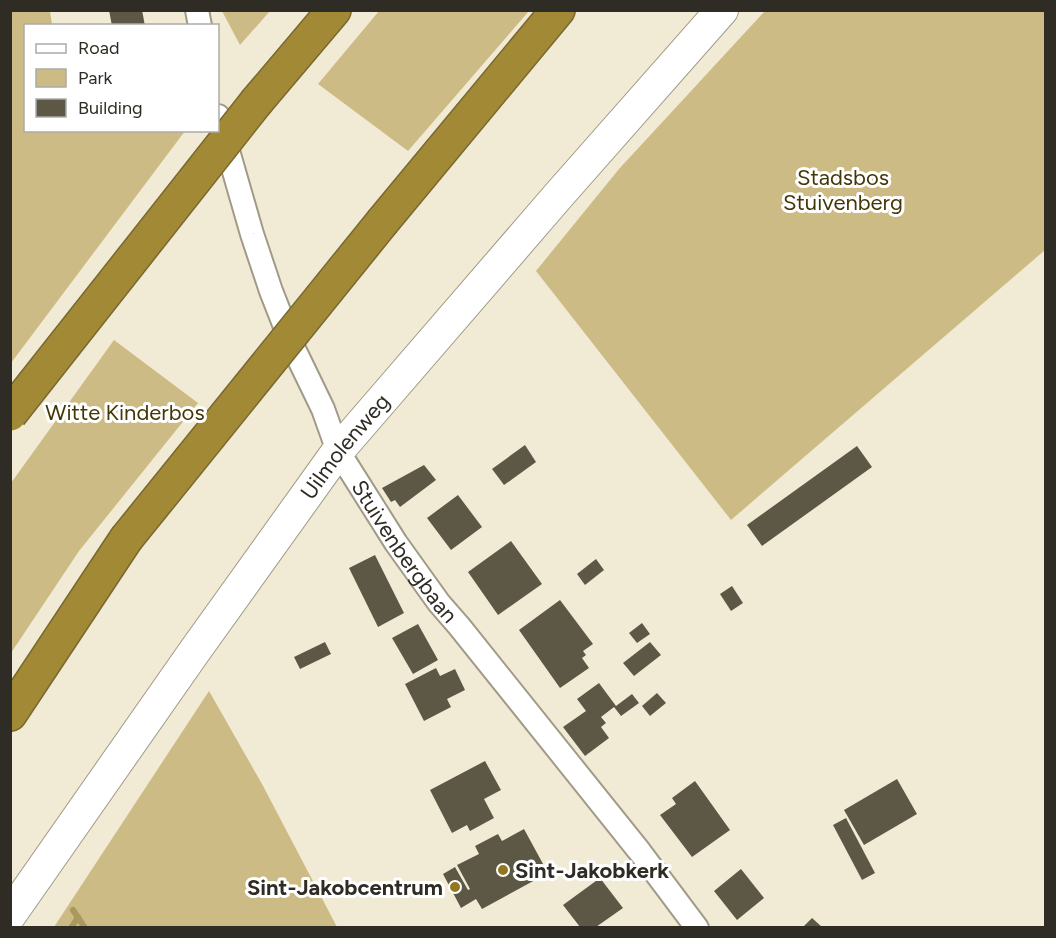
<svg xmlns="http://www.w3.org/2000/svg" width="1056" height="938" viewBox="0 0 1056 938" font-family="Figtree,sans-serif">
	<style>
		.green { fill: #ccbb84 }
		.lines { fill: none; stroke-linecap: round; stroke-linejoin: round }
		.stream { stroke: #aa985f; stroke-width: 6 }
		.building { fill: #5d5846 }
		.minor-casing { stroke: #a09a86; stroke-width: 26 }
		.secondary-casing { stroke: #a09a86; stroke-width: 34 }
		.motorway-casing { stroke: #79682f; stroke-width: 36 }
		.minor { stroke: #fff; stroke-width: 22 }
		.secondary { stroke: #fff; stroke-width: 32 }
		.motorway { stroke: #a28935; stroke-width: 33 }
		.motorway-bridge-casing { stroke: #79682f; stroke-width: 36; stroke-linecap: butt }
		.motorway-bridge { stroke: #a28935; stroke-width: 33 }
		.poi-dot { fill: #91781f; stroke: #fff; stroke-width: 2 }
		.labels { text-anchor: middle; stroke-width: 6; stroke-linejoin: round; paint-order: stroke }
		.park-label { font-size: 22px; fill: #443706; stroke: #fff }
		.street-label { font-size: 22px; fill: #2e2c24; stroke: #fff }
		.poi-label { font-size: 22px; font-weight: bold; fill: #2e2c24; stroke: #fff; text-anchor: start }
	</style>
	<rect width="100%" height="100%" fill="#f1ebd6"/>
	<g class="green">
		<path d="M11 10 50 11 52 25 26 26V130H72V132L81 130 185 131 11 363Z"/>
		<path d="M222 11H270L240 45Z"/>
		<path d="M379 11V10L529 11 408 151 318 84Z"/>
		<path d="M765 11H1045V250L731 520 536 271 619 169Z"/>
		<path d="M114 340 198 403 79 551 11 653V483Z"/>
		<path d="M209 691 262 784 337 927H54Z"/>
	</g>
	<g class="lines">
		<g class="stream">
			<path d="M73 910 85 928"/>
			<path d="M71 928 78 917"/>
		</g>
	</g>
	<g class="building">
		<path d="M109 10H142L145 26H112Z"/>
		<path d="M525 445 536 462 504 485 492 469Z"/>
		<path d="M857 446 872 467 762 546 747 525Z"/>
		<path d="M424 465 436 480 400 507 395 500 391 502 382 488Z"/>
		<path d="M458 495 482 527 451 550 427 518Z"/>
		<path d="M511 541 542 584 498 615 468 572Z"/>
		<path d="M375 555 404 613 378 627 349 568Z"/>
		<path d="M596 559 604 570 585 585 577 574Z"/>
		<path d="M732 586 743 603 731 611 720 594Z"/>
		<path d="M560 600 593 644 583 651 586 655 582 658 589 668 560 688 519 630Z"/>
		<path d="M642 623 650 634 637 643 629 633Z"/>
		<path d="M418 624 438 660 413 674 392 638Z"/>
		<path d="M325 642 331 654 300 669 294 657Z"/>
		<path d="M650 642 661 655 634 676 623 663Z"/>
		<path d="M436 668 440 676 455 669 465 690 447 699 451 707 424 721 405 684Z"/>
		<path d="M599 683 616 706 632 694 639 703 621 716 614 707 601 717 606 723 601 727 609 738 585 756 563 727 586 711 577 699Z"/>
		<path d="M657 693 666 703 650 716 642 706Z"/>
		<path d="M485 761 501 790 484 799 494 818 470 831 467 825 452 833 430 790Z"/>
		<path d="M897 779 917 814 864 845 844 810Z"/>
		<path d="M695 781 730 830 692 857 660 815 676 804 672 798Z"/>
		<path d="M846 818 875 873 862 880 833 825Z"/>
		<path d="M524 829 548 873 482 909 476 899 461 908 443 874 455 867 468 890 470 889 457 865 479 854 475 846 498 834 502 841Z"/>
		<path d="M741 869 764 898 737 920 714 891Z"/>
		<path d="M600 878 623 908 596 927H580L563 905Z"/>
		<path d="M812 918 822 927H803Z"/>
	</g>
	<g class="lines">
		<defs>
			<g id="minor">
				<path d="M197 10 200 26"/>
				<path id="s1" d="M218 116 252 234 271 291 293 347 323 409 338 451 396 543 439 603 459 626 640 852 697 928"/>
			</g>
			<g id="secondary">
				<path id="s2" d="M10 915 194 652 338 451 558 196 722 10"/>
			</g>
			<g id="motorway">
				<path d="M257 101 334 10"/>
				<path d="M383 221 558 10"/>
				<path d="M10 714 126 539"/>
			</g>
		</defs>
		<use href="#minor" class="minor-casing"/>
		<use href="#secondary" class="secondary-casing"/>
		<use href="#motorway" class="motorway-casing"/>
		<use href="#minor" class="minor"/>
		<use href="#secondary" class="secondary"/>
		<use href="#motorway" class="motorway"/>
		<defs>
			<g id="motorway-bridge">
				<path d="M10 414 257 101"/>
				<path d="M126 539 383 221"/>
			</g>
		</defs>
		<use href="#motorway-bridge" class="motorway-bridge-casing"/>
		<use href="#motorway-bridge" class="motorway-bridge"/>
	</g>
	<g class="poi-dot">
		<circle cx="503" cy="870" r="6"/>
		<circle cx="455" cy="887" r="6"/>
	</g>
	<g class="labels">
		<g class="park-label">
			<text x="843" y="185">Stadsbos<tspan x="843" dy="25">Stuivenberg</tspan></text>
			<text x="125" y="420">Witte Kinderbos</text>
		</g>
		<g class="street-label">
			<text dy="8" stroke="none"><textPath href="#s2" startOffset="576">Uilmolenweg</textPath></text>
			<text dy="8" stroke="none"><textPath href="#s1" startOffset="477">Stuivenbergbaan</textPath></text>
		</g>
		<g class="poi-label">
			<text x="515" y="878">Sint-Jakobkerk</text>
			<text x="443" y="895" text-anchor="end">Sint-Jakobcentrum</text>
		</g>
	</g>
	<rect width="1056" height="938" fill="none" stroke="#2e2c24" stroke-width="24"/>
	<rect x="24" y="24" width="195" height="108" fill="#ffffff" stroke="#ababa7" stroke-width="1.5"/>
	<rect x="36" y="44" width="30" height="9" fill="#ffffff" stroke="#ababa7" stroke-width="1.5"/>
	<text x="78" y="54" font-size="18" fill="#2e2c24">Road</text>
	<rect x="36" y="69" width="30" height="18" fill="#ccbb84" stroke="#ababa7" stroke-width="1.5"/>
	<text x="78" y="84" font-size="18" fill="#2e2c24">Park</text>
	<rect x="36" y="99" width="30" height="18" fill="#5d5846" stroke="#ababa7" stroke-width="1.5"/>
	<text x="78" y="114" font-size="18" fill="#2e2c24">Building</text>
</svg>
